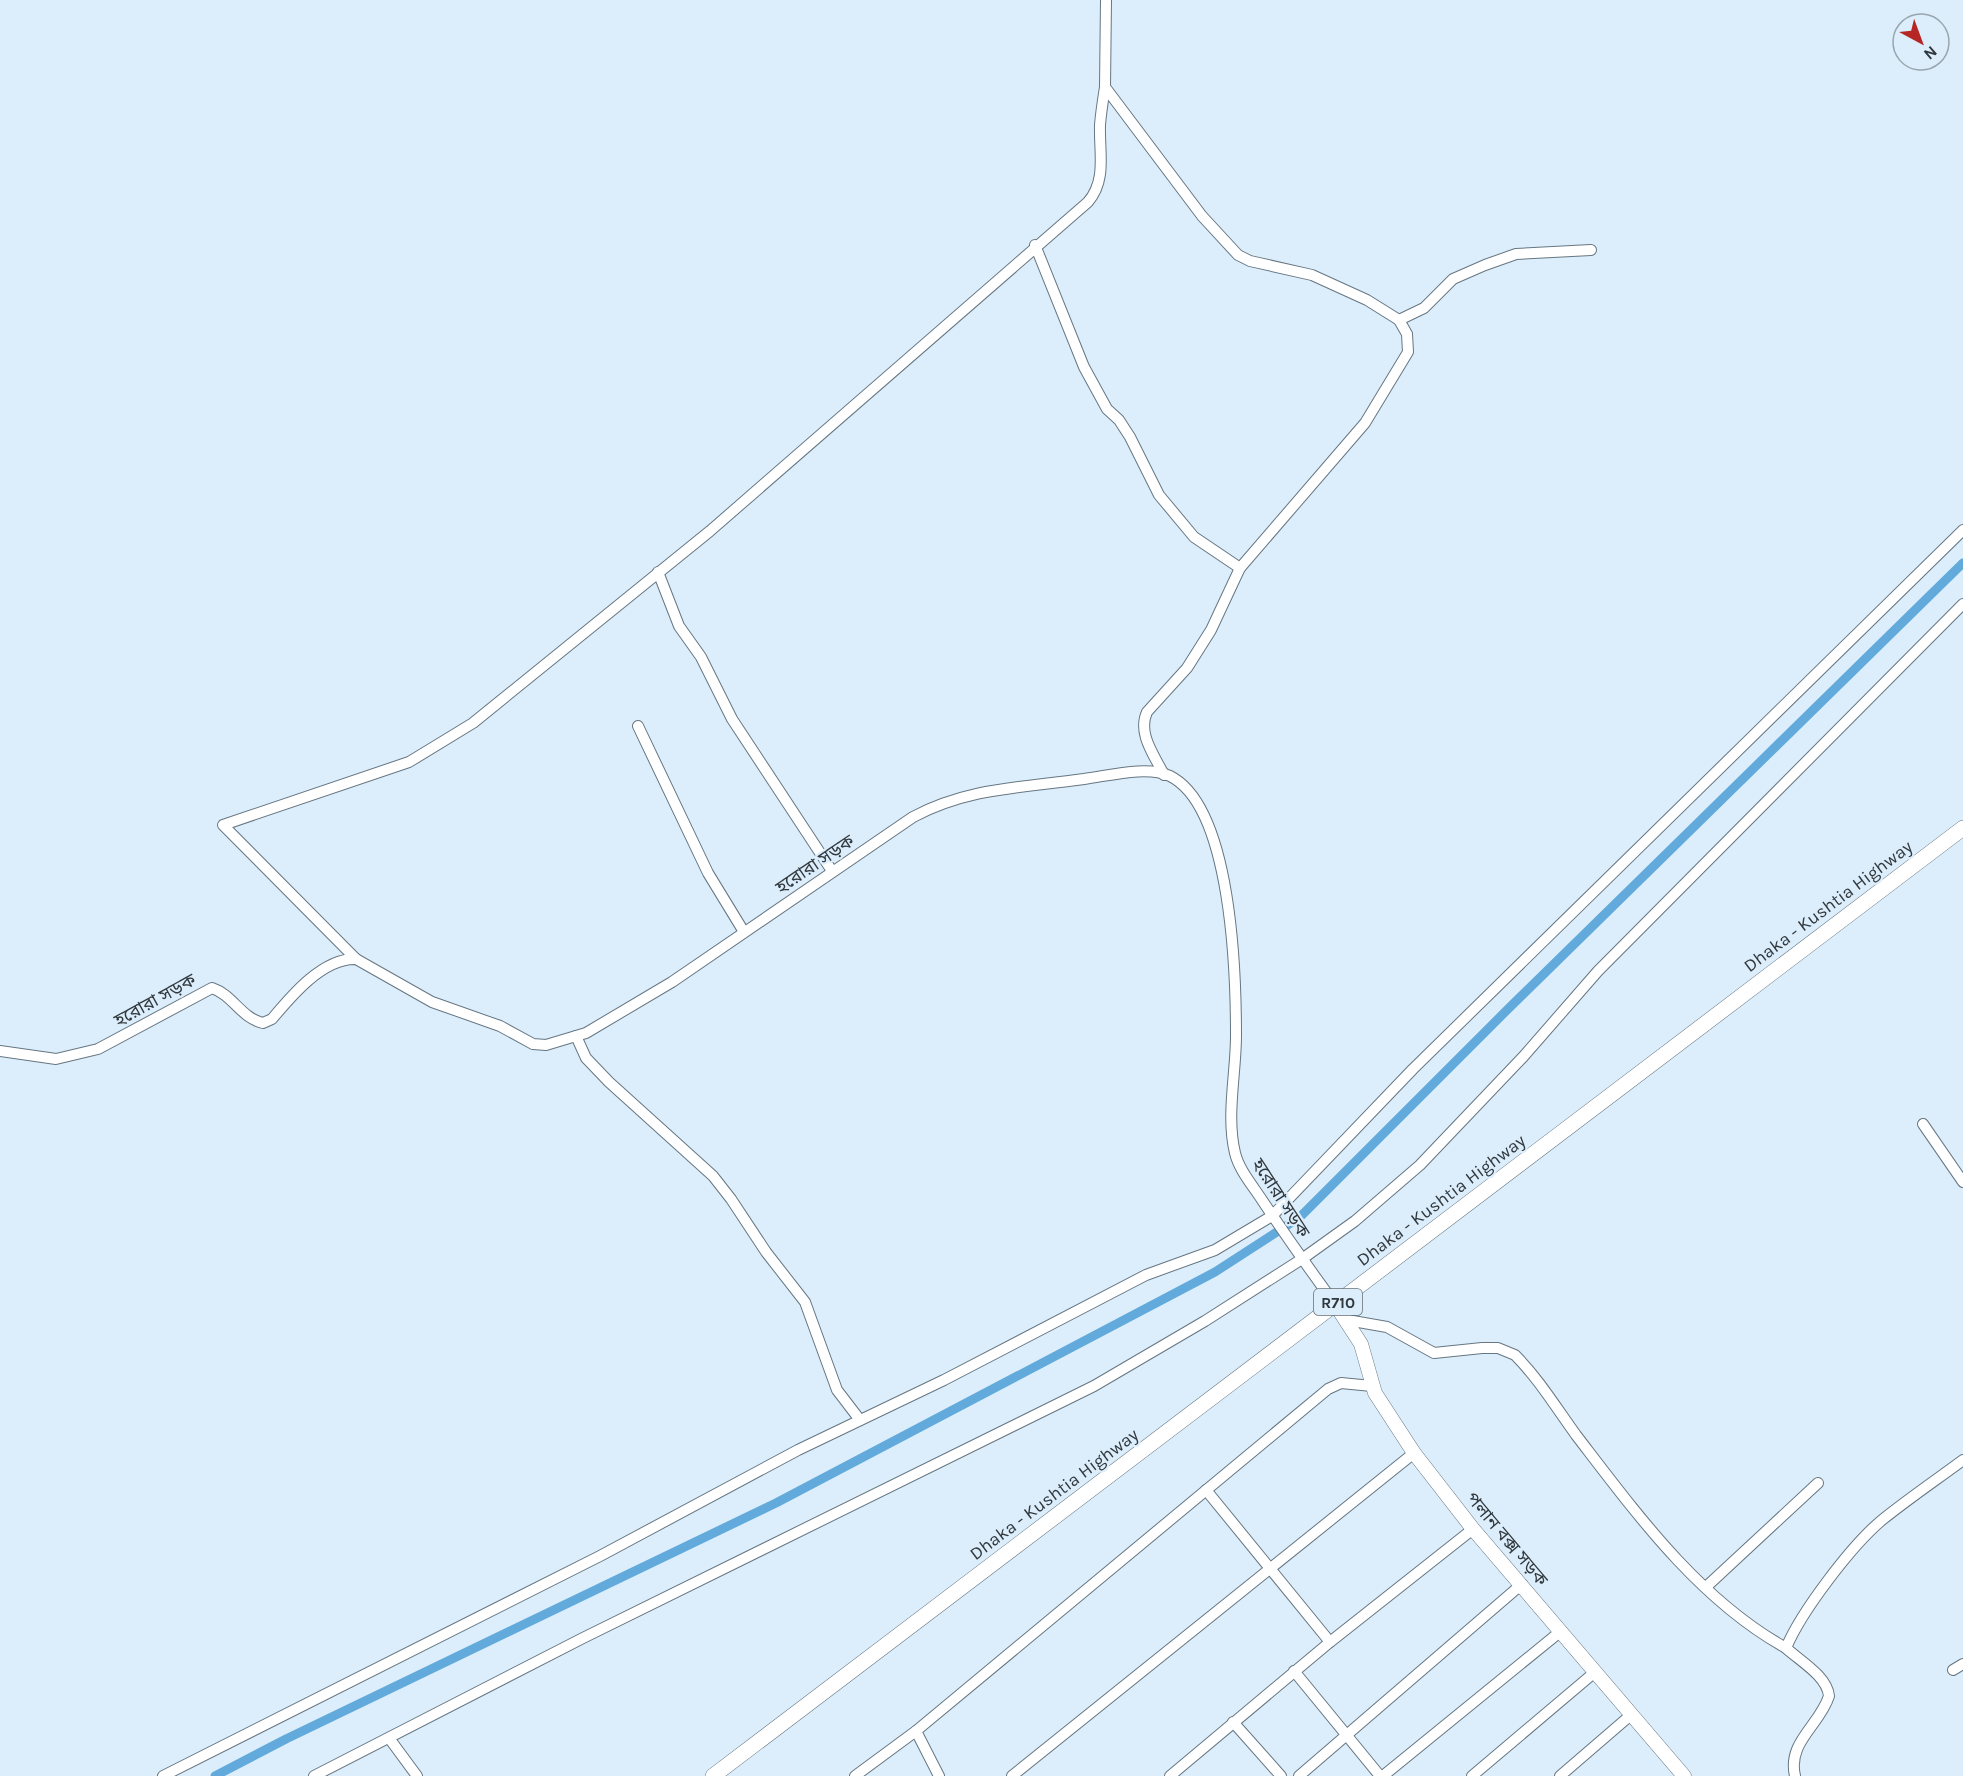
<svg xmlns="http://www.w3.org/2000/svg" width="1963" height="1776" viewBox="0 0 1963 1776" font-family="Karla,'Noto Sans Bengali',sans-serif">
	<style>
		.lines { fill: none; stroke-linecap: round; stroke-linejoin: round }
		.canal { stroke: #61aadb; stroke-width: 9 }
		.street-casing { stroke: #667682; stroke-width: 12 }
		.secondary-casing { stroke: #667682; stroke-width: 15 }
		.primary-casing { stroke: #667682; stroke-width: 16 }
		.street { stroke: #fff; stroke-width: 10 }
		.secondary { stroke: #fff; stroke-width: 14 }
		.primary { stroke: #fff; stroke-width: 15 }
		.labels { text-anchor: middle; stroke-width: 4.5; stroke-linejoin: round; paint-order: stroke }
		.shield { fill: #dceefb; stroke: #646f77; stroke-width: 1.5 }
		.shield-label { font-size: 16px; font-weight: bold; fill: #31383e }
		.street-label { font-size: 18px; fill: #31383e; stroke: #dceefb }
	</style>
	<rect width="100%" height="100%" fill="#dceefb"/>
	<g class="lines">
		<path class="canal" d="M215 1776 286 1739 776 1503 1215 1272 1300 1217 1507 1010 1963 563"/>
		<defs>
			<g id="street">
				<path d="M1106 0 1105 87 1202 216 1238 255 1250 261 1312 275 1367 300 1399 320"/>
				<path d="M1035 245 1084 367 1107 409 1119 420 1130 437 1159 495 1194 537 1240 568"/>
				<path d="M658 572 679 626 701 657 732 719 832 871"/>
				<path d="M638 726 708 873 744 932"/>
				<path d="M1164 775C1155 756 1137 734 1147 712L1187 668 1211 630 1240 568 1365 423 1408 352 1407 334 1399 320 1424 308 1453 279 1485 265 1516 254 1591 250"/>
				<path d="M356 959 223 825 409 762 473 723 710 531 1088 202C1107 180 1099 152 1100 125 1101 112 1103 100 1105 87"/>
				<path d="M576 1036 586 1058 609 1082 713 1176 731 1199 766 1252 805 1302 837 1390 860 1420"/>
				<path d="M0 1051 56 1059 98 1049 212 988C233 995 241 1018 263 1023L272 1019C292 995 323 958 356 959L432 1002 500 1026 533 1044 546 1045 586 1033 672 982 913 817C970 787 1022 788 1084 779 1108 776 1147 765 1170 776 1232 807 1236 974 1236 1036 1236 1073 1226 1116 1235 1153 1239 1170 1253 1186 1262 1200 1286 1236 1310 1270 1335 1304"/>
				<path d="M1923 1124 1963 1182"/>
				<path d="M1347 1320 1387 1327 1434 1353 1482 1348H1498L1515 1355C1539 1379 1557 1409 1576 1435 1636 1513 1698 1599 1786 1648"/>
				<path d="M1206 1490 1330 1642"/>
				<path d="M1706 1587 1818 1483"/>
				<path d="M1953 1670 1963 1664"/>
				<path d="M1294 1671 1380 1776"/>
				<path d="M1233 1722 1281 1776"/>
				<path d="M916 1731 939 1776"/>
				<path d="M389 1738 417 1776"/>
				<path d="M163 1776 600 1556 798 1450 944 1380 1146 1275 1215 1250 1272 1216 1413 1069 1963 530"/>
				<path d="M314 1776 583 1638 1094 1386 1205 1321 1302 1259 1355 1221 1420 1165 1523 1057 1598 971 1963 604"/>
				<path d="M855 1776 916 1731 1328 1389 1341 1383 1372 1386"/>
				<path d="M1012 1776 1414 1453"/>
				<path d="M1170 1776 1330 1642 1473 1529"/>
				<path d="M1299 1776 1522 1584"/>
				<path d="M1383 1776 1561 1631"/>
				<path d="M1472 1776 1595 1672"/>
				<path d="M1560 1776 1632 1714"/>
				<path d="M1795 1776C1787 1742 1820 1725 1829 1696 1827 1676 1800 1661 1786 1648 1801 1612 1851 1546 1882 1520 1908 1499 1936 1480 1963 1460"/>
			</g>
			<path id="secondary" d="M1335 1304 1361 1344 1375 1393 1414 1453 1473 1529 1684 1776"/>
			<path id="primary" d="M713 1776 1963 828"/>
		</defs>
		<use href="#street" class="street-casing"/>
		<use href="#secondary" class="secondary-casing"/>
		<use href="#primary" class="primary-casing"/>
		<use href="#street" class="street"/>
		<use href="#secondary" class="secondary"/>
		<use href="#primary" class="primary"/>
	</g>
	<g class="labels">
		<rect class="shield" x="1314" y="1289" width="48" height="26" rx="4.5"/>
		<g class="shield-label">
			<text x="1338" y="1308">R710</text>
		</g>
		<g class="street-label">
			<text transform="translate(815 864) rotate(-34)" y="6">হরোরা সড়ক</text>
			<text transform="translate(1828 906) rotate(-37)" y="6">Dhaka - Kushtia Highway</text>
			<text transform="translate(155 1000) rotate(-29)" y="6">হরোরা সড়ক</text>
			<text transform="translate(1281 1198) rotate(57)" y="6">হরোরা সড়ক</text>
			<text transform="translate(1441 1200) rotate(-37)" y="6">Dhaka - Kushtia Highway</text>
			<text transform="translate(1054 1494) rotate(-37)" y="6">Dhaka - Kushtia Highway</text>
			<text transform="translate(1507 1539) rotate(50)" y="6">পলান বক্স সড়ক</text>
		</g>
	</g>
	<g transform="translate(1921 42) rotate(139)"><circle r="28" fill="#dceefb" stroke="#98a5af" stroke-width="1.5"/>
	<path d="M0-4.5L10 22L0 15L-10 22Z" fill="#b62625"/>
	<text y="-9" font-size="16" font-weight="bold" text-anchor="middle" fill="#31383e">N</text>
	</g>
</svg>
